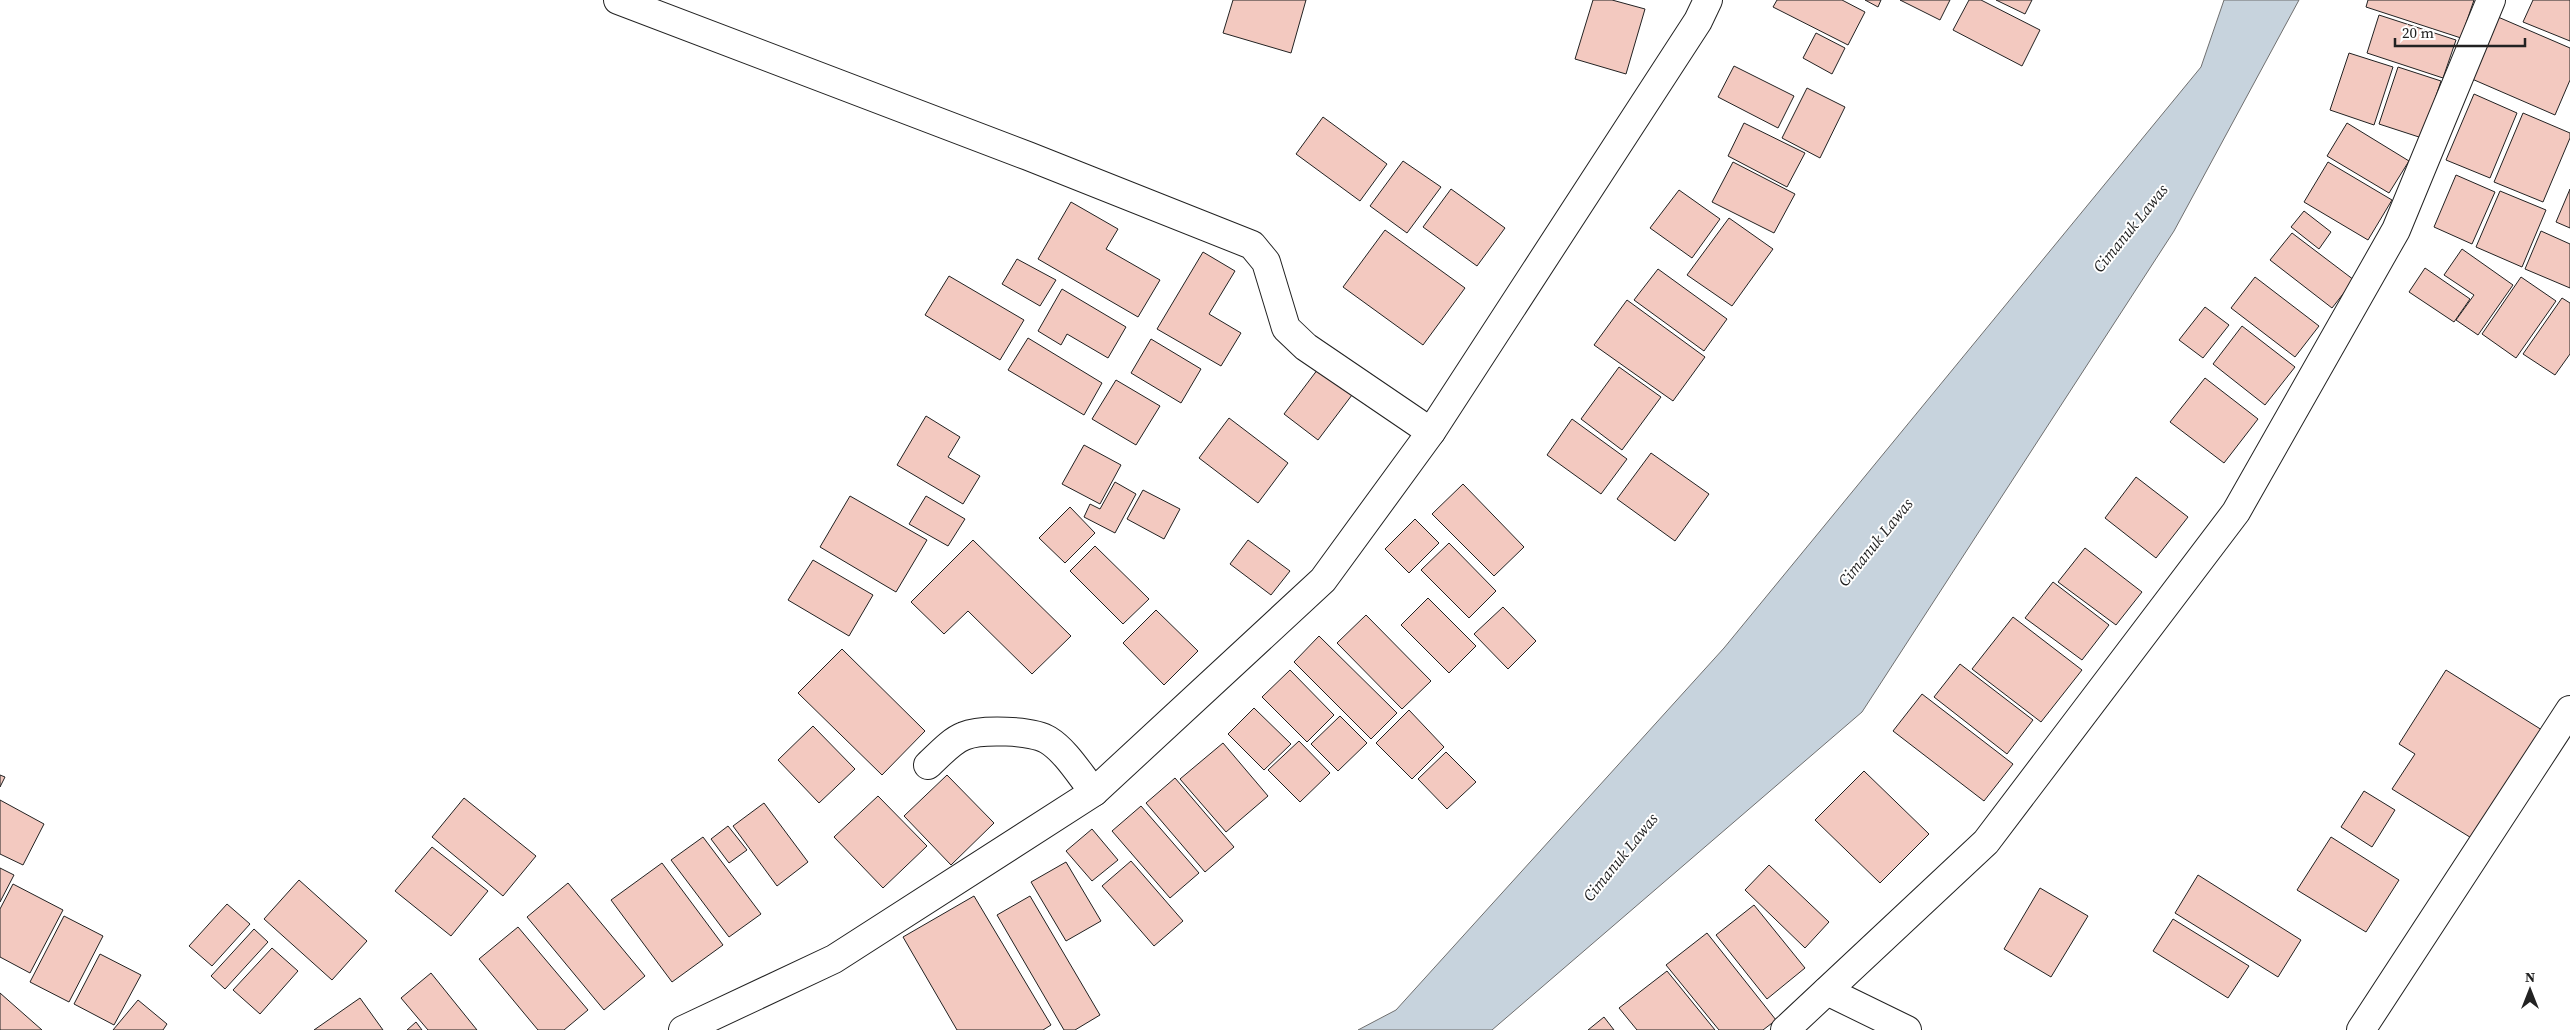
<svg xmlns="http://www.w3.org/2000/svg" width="2570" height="1030" viewBox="0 0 2570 1030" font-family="'Source Serif 4',serif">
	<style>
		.water { fill: #c7d3dd; stroke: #6f6f6f }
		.building { fill: #f3c9c0; stroke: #222 }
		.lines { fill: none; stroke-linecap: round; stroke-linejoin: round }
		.street-casing { stroke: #222; stroke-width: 30 }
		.street { stroke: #fff; stroke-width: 28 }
		.labels { text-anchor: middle; stroke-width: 4; stroke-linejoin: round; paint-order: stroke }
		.water-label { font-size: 16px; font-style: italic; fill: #222; stroke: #fff }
	</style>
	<rect width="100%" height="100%" fill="#fff"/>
	<path class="water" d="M2224 0H2299L2174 231 1862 712 1492 1030H1358L1396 1010 1724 648 2201 67Z"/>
	<g class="building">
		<path d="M1233 0H1306L1291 53 1223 33Z"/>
		<path d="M1593 0H1612L1645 9 1626 74 1575 59Z"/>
		<path d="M1777 0H1842L1865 12 1848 45 1773 7Z"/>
		<path d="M1865 0H1881L1878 7Z"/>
		<path d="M1900 0H1950L1940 20Z"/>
		<path d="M1969 0H1981L2040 30 2022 66 1953 30Z"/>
		<path d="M1996 0H2032L2025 14Z"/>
		<path d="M2368 0H2474L2461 38 2366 7Z"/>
		<path d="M2533 0H2570V41L2523 22Z"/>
		<path d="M2379 15 2456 40 2443 78 2367 53Z"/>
		<path d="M2498 17 2570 48V80L2555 115 2472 79Z"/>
		<path d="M1816 33 1845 48 1832 74 1803 58Z"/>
		<path d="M2349 53 2393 67 2374 125 2330 110Z"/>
		<path d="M1734 66 1794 96 1778 128 1718 97Z"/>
		<path d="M2398 67 2441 81 2422 138 2379 124Z"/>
		<path d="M1807 88 1845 107 1820 158 1782 138Z"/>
		<path d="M2474 94 2517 113 2490 178 2446 160Z"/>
		<path d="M2523 113 2570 133V138L2543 202 2494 182Z"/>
		<path d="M1323 117 1387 164 1360 201 1296 154Z"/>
		<path d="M1744 123 1805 153 1787 187 1728 156Z"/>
		<path d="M2347 123 2409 161 2389 193 2327 156Z"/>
		<path d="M1403 161 1441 187 1407 233 1370 206Z"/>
		<path d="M1733 162 1795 194 1774 233 1712 202Z"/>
		<path d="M2328 162 2392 200 2368 240 2304 202Z"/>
		<path d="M2456 175 2495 192 2472 244 2434 227Z"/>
		<path d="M1451 189 1505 228 1477 266 1423 227Z"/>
		<path d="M2570 189V228L2556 222Z"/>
		<path d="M1679 190 1720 219 1692 258 1650 228Z"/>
		<path d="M2500 191 2546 210 2522 267 2476 247Z"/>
		<path d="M1071 202 1118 229 1106 249 1160 280 1138 317 1038 259Z"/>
		<path d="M2304 211 2331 232 2319 249 2291 227Z"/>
		<path d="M1729 218 1773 249 1732 306 1687 275Z"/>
		<path d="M1385 230 1465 288 1423 345 1343 287Z"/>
		<path d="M2541 231 2570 244V288L2525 269Z"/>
		<path d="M2292 233 2354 280 2332 308 2270 260Z"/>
		<path d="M2462 249 2513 285 2478 335 2456 320 2474 295 2444 275Z"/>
		<path d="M1203 252 1235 271 1209 314 1241 333 1221 366 1157 329Z"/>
		<path d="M1017 259 1056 280 1040 306 1002 284Z"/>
		<path d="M2425 268 2470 299 2454 322 2409 292Z"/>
		<path d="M1658 269 1727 319 1704 351 1634 300Z"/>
		<path d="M949 276 1024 320 1000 360 925 315Z"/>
		<path d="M2255 277 2319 326 2295 357 2231 308Z"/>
		<path d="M2521 277 2556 301 2516 358 2482 334Z"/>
		<path d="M1062 289 1126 327 1108 358 1067 334 1061 345 1038 331Z"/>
		<path d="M2562 298 2570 303V354L2555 375 2523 354Z"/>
		<path d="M1627 300 1705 357 1673 401 1594 345Z"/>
		<path d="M2205 307 2229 325 2203 358 2179 340Z"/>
		<path d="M2242 326 2295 367 2265 405 2213 364Z"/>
		<path d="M1028 338 1102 383 1084 415 1008 370Z"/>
		<path d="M1151 339 1201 369 1181 403 1131 373Z"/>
		<path d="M1321 365 1355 391 1318 440 1284 414Z"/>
		<path d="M1619 367 1661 397 1622 450 1581 419Z"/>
		<path d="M2205 378 2258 419 2224 463 2170 422Z"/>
		<path d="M1116 380 1160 406 1136 445 1092 419Z"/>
		<path d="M926 416 960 437 948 457 980 476 963 504 897 465Z"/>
		<path d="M1229 418 1288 463 1258 503 1199 458Z"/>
		<path d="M1572 419 1627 459 1601 494 1547 455Z"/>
		<path d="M1084 445 1121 465 1100 504 1062 484Z"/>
		<path d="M1651 453 1709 494 1675 541 1617 499Z"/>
		<path d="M2136 477 2188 517 2156 558 2105 518Z"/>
		<path d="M1115 482 1136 494 1115 533 1084 517 1090 504 1100 509Z"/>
		<path d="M1463 484 1524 547 1494 576 1432 514Z"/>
		<path d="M1143 490 1180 509 1164 539 1127 519Z"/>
		<path d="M850 496 927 540 896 592 820 547Z"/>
		<path d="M926 496 965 519 948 546 909 524Z"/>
		<path d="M1070 507 1095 533 1065 563 1039 538Z"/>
		<path d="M1415 519 1439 543 1409 573 1385 549Z"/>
		<path d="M973 540 1071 636 1032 674 968 611 944 634 911 602Z"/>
		<path d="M1248 540 1290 571 1271 595 1230 564Z"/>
		<path d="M1449 543 1496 591 1469 618 1421 570Z"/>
		<path d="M1095 546 1149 599 1123 624 1070 571Z"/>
		<path d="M2085 548 2142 592 2116 625 2058 582Z"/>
		<path d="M813 560 873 595 849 636 788 600Z"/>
		<path d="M2053 582 2109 625 2082 660 2025 618Z"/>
		<path d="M1428 598 1476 646 1449 673 1401 625Z"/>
		<path d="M1503 607 1536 641 1508 669 1474 634Z"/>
		<path d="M1156 610 1198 651 1164 685 1123 643Z"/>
		<path d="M1366 615 1431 681 1402 709 1337 643Z"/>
		<path d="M2013 617 2082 670 2041 722 1972 669Z"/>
		<path d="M1319 636 1397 713 1371 739 1294 662Z"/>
		<path d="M842 649 925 731 882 775 798 693Z"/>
		<path d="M1960 664 2033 720 2007 754 1934 697Z"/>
		<path d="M1290 670 1334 715 1307 742 1262 697Z"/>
		<path d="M2446 670 2542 730 2473 839 2392 789 2415 754 2399 744Z"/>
		<path d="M1922 694 2013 764 1984 801 1893 731Z"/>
		<path d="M1254 708 1291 744 1264 770 1228 734Z"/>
		<path d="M1409 710 1444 747 1412 779 1376 743Z"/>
		<path d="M1340 716 1367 743 1338 771 1311 744Z"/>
		<path d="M813 726 855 769 819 803 778 760Z"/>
		<path d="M1299 741 1330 773 1300 802 1268 770Z"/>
		<path d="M1223 743 1268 796 1226 832 1180 779Z"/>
		<path d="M1446 752 1476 782 1447 809 1418 779Z"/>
		<path d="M1864 771 1929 834 1880 883 1815 820Z"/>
		<path d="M0 775 5 777 0 787Z"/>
		<path d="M947 775 994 823 951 865 904 816Z"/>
		<path d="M1175 778 1234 847 1205 872 1146 803Z"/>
		<path d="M2364 791 2395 810 2372 847 2341 827Z"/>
		<path d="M878 796 927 846 883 888 834 837Z"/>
		<path d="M464 798 536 856 503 896 432 837Z"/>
		<path d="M0 800 44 824 23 865 0 854Z"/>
		<path d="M764 803 808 862 777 886 733 826Z"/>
		<path d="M1141 806 1199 873 1170 898 1112 831Z"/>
		<path d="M728 826 747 850 729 863 711 839Z"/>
		<path d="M1092 829 1118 860 1092 881 1066 851Z"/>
		<path d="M703 837 761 914 729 937 671 860Z"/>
		<path d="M2331 837 2399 880 2366 932 2297 890Z"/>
		<path d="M432 847 488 891 451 936 395 891Z"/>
		<path d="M1131 861 1183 921 1154 946 1102 886Z"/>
		<path d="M1066 862 1101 921 1066 941 1031 882Z"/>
		<path d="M662 863 723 945 672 982 611 900Z"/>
		<path d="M1769 865 1829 922 1805 948 1745 890Z"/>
		<path d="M0 868 14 875 0 902Z"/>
		<path d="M2198 875 2301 940 2278 977 2175 913Z"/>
		<path d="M299 880 367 941 332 980 264 919Z"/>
		<path d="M568 883 645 976 604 1010 527 917Z"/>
		<path d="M13 884 63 910 30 973 0 957V909Z"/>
		<path d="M2040 888 2088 916 2051 977 2004 949Z"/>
		<path d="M974 896 1051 1025 1043 1030H957L903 937Z"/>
		<path d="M1030 896 1100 1015 1075 1030H1064L997 915Z"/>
		<path d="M227 904 250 924 212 966 189 946Z"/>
		<path d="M1754 905 1805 968 1767 999 1716 935Z"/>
		<path d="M64 916 103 936 69 1002 30 982Z"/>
		<path d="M2173 919 2249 966 2228 998 2153 951Z"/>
		<path d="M518 927 588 1010 564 1030H538L479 959Z"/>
		<path d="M254 929 268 942 225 989 211 976Z"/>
		<path d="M1707 933 1776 1020 1763 1030H1719L1666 965Z"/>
		<path d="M272 948 298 971 260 1014 233 990Z"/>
		<path d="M100 954 141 975 114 1025 74 1004Z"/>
		<path d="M1667 971 1715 1030H1637L1619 1008Z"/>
		<path d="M431 973 477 1030H428L401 998Z"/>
		<path d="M0 993 42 1030H0Z"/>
		<path d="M360 998 383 1030H314Z"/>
		<path d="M138 1000 167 1024 163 1030H113Z"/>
		<path d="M1604 1017 1614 1030H1588Z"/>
		<path d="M416 1022 422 1030H407Z"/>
	</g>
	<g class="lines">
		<defs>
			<g id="street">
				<path d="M618 0 1028 156 1252 245 1266 262 1286 328 1306 347 1431 432"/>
				<path d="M928 765C939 755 951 741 964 736 980 729 1033 730 1048 740 1066 751 1080 775 1094 792"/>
				<path d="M1827 991 1907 1030"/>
				<path d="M683 1030 834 959 1094 792 1323 580 1431 432 1698 21 1708 0"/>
				<path d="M1785 1030 1986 842 2236 512 2396 230 2491 0"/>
				<path d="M2361 1030 2570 710"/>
			</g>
		</defs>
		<use href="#street" class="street-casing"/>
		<use href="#street" class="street"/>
	</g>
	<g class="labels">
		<g class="water-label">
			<text transform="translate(2130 228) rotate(-51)" y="6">Cimanuk Lawas</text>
			<text transform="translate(1875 542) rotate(-51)" y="6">Cimanuk Lawas</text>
			<text transform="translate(1620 857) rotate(-51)" y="6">Cimanuk Lawas</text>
		</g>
	</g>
	<g transform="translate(2530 990)" stroke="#ffffff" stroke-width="4" paint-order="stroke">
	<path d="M0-4L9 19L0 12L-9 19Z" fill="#222222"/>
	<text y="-8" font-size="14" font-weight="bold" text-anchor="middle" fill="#222222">N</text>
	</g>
	<path d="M2395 38v8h130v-8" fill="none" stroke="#222222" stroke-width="2.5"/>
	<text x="2402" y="38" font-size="15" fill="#222222" stroke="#ffffff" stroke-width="4" paint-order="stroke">20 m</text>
</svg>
